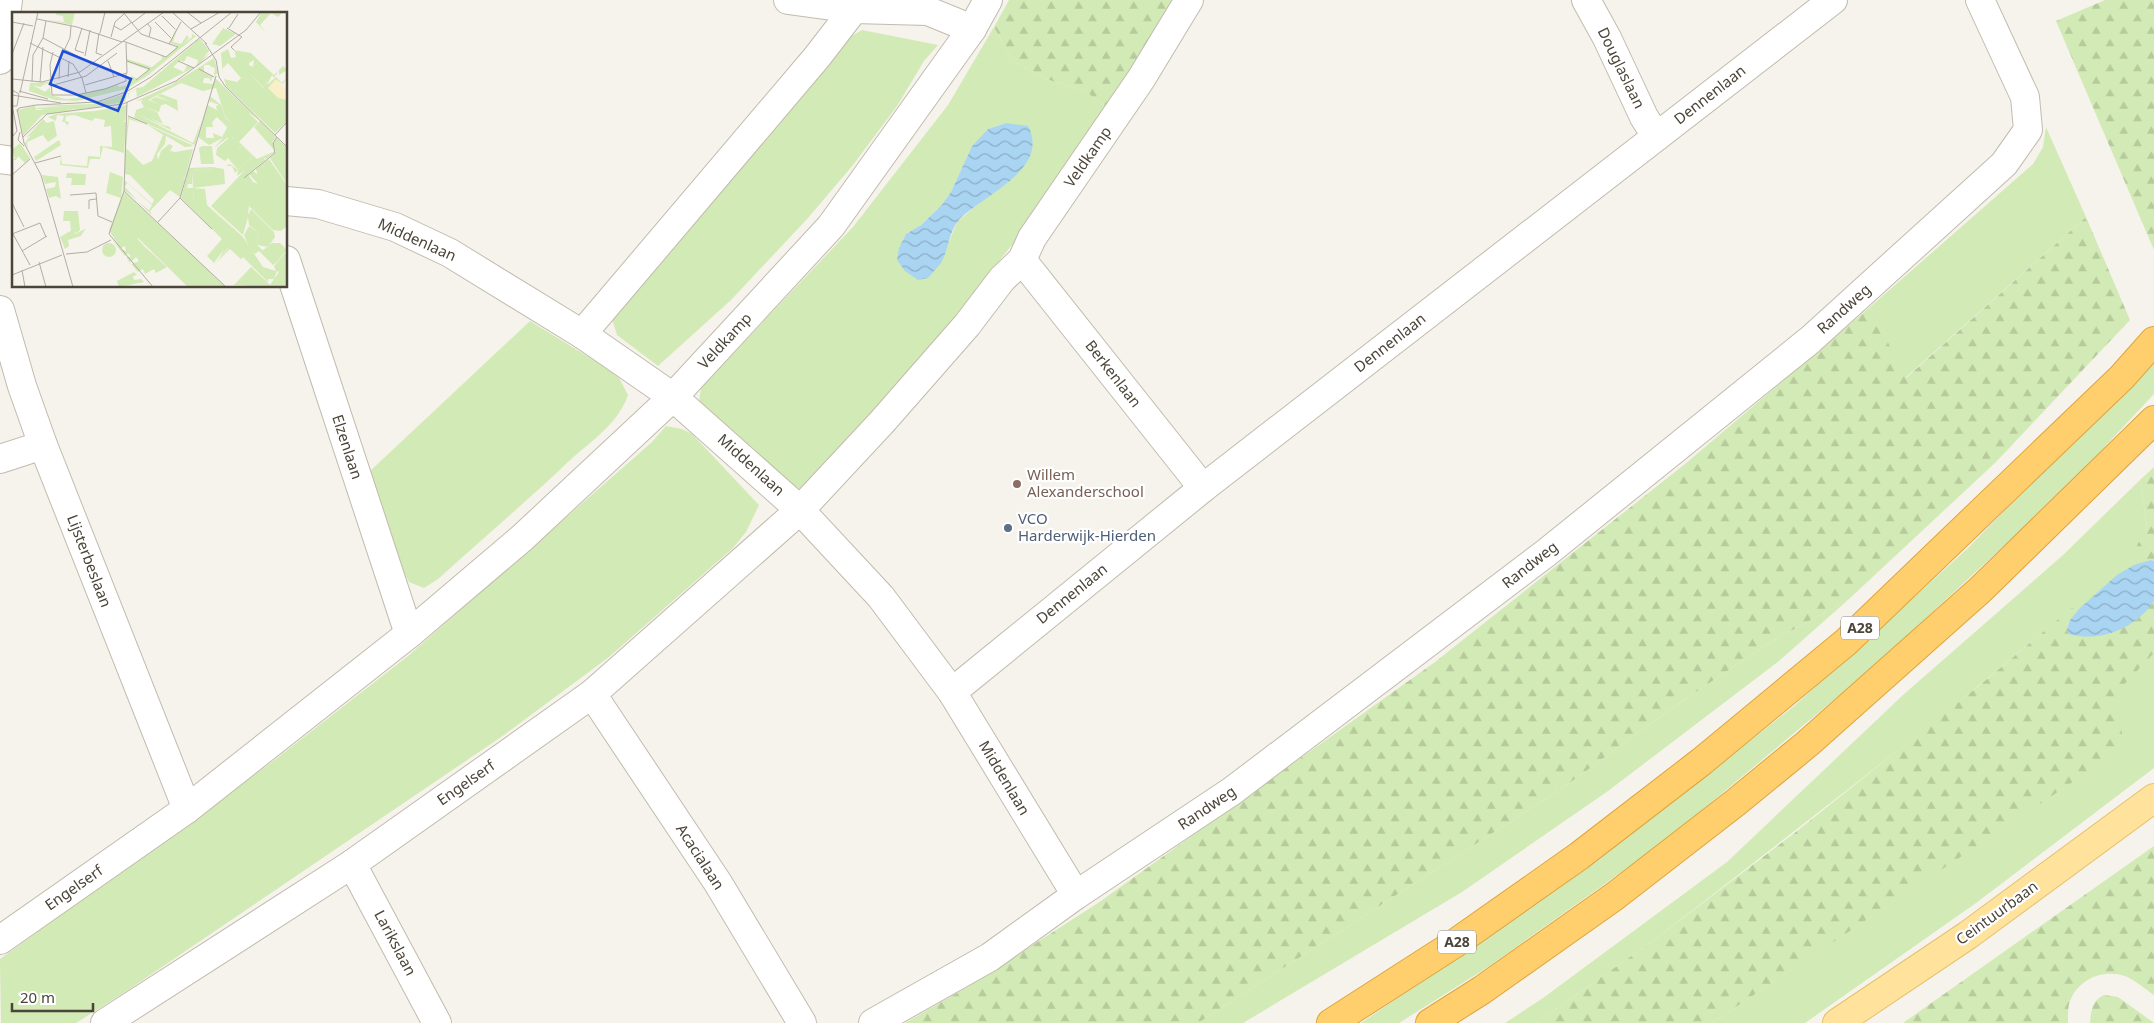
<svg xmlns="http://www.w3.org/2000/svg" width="2154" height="1023" viewBox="0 0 2154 1023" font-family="'Noto Sans',sans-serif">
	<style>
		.grass { fill: #d2eab5; fill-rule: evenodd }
		.forest { fill: url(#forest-firs) }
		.water { fill: url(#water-waves) }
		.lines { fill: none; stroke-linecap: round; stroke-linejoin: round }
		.minor-casing { stroke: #c2bbae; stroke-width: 30 }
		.major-casing { stroke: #e6c16a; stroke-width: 30 }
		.highway-casing { stroke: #e0a43c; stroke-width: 30 }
		.minor { stroke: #fff; stroke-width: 28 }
		.major { stroke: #ffe39c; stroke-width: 28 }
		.highway { stroke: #ffcf6e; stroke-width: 28 }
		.education-dot { fill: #8d6e63; stroke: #fff; stroke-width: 2 }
		.service-dot { fill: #5c6f8a; stroke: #fff; stroke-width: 2 }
		.labels { text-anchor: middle; stroke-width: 4.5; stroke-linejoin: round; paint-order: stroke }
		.shield { fill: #fff; stroke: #817c74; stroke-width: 1 }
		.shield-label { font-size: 14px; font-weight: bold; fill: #4b4439 }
		.street-label { font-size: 15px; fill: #4b4439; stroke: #fff }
		.education-label { font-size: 15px; fill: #785e54; stroke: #fff; text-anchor: start }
		.service-label { font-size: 15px; fill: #4e5e75; stroke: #fff; text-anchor: start }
		.inset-road { fill: none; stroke: #b2ada4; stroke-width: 1 }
		.view { fill: #1d4ed8; fill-opacity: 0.15; stroke: #1d4ed8; stroke-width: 2.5 }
		.inset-edge { fill: none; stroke: #4b4439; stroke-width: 2.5 }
	</style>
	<defs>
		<pattern id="forest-firs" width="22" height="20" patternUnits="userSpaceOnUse" patternTransform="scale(1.25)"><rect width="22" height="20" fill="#d2eab5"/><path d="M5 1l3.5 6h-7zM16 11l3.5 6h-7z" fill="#b6ca9c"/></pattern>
		<pattern id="water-waves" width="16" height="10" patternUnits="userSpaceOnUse" patternTransform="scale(1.25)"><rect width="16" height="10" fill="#a9d4f2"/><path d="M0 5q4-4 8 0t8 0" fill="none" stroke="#8caec5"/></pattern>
	</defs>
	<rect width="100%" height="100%" fill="#f6f3ec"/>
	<g class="grass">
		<path d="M994 27 1012 60 1046 79 1085 91 1111 110 1062 182 910 373 800 489 788 482 710 415 699 402 701 387 853 227 948 105ZM1006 123 978 204 957 222 940 263 899 248 906 234 921 225 941 206 951 192 972 146 988 129Z"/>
		<path d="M862 30 938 45 924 61 897 106 853 165 808 218 731 300 658 366 617 335 613 322V312L719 193 850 37Z"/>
		<path d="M2046 127 2086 217 1905 378 1870 307 2033 164 2043 147Z"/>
		<path d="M530 321 605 367 619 378 628 395C619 423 590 442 568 462 526 502 481 540 438 579L424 588 409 582 399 563 369 472Z"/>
		<path d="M2154 358V394L2066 488 1872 668 1665 841 1488 967 1399 1023H1361L1596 862 1793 707 1967 549Z"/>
		<path d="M666 426 682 429 692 434 759 505 746 532 733 548 609 657 504 735 128 990 76 1023H1L0 959 272 762 408 656 652 442Z"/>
		<path d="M2140 480 2147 527 2130 560 1937 720 1657 938 1536 1023H1505L1543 998 1727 862 1903 695 2063 555Z"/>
		<path d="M1849 599 1779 661 1608 791 1462 892 1243 1023H1198L1564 787 1678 704 1769 643Z"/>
		<path d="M2154 653V768L1976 903 1805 1023H1712L2124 747 2113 695Z"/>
	</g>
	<g class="forest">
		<path d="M1009 0H1175L1111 110 1085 91 1046 79 1012 60 994 27Z"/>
		<path d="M2105 0H2154V250L2056 21Z"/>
		<path d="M2086 217 2130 320 1996 462 1849 599 1769 643 1678 704 1564 787 1198 1023H905L969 986 1098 903 1435 662 1685 464 1870 307 1906 378Z"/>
		<path d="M2154 467V561L2151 560 2094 597 2070 620H2136L2154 601V653L2114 695 2125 747 1712 1023H1536L1657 938 1797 831 1981 684 2129 560 2147 527 2140 480Z"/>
		<path d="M2154 846V995C2145 989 2135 980 2125 976 2102 969 2077 979 2069 1004 2068 1009 2068 1017 2068 1023H1903Z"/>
		<path d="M2104 995 2118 997 2154 1023H2090C2091 1010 2092 1001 2104 995Z"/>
	</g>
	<g class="water">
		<path d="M1006 123 1028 126C1051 170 982 195 958 221 949 232 948 251 941 263 937 268 932 273 928 278L918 280 905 271 897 260 899 248 906 234 921 225 941 206 951 192 972 146 988 129Z"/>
		<path d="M2151 560 2154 561V601C2136 628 2100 643 2069 634L2067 630 2070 620 2080 608 2117 575 2134 565Z"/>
	</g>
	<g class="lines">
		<defs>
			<g id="minor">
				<path d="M788 0 854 9 928 11 972 29"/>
				<path d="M1586 0 1607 38 1644 117 1656 136"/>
				<path d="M0 60 8 0"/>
				<path d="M0 159 14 161"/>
				<path d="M286 201 318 204 395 227 450 253 582 334 673 397 800 510 881 597 952 692 1076 895"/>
				<path d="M286 260 409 634"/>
				<path d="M1022 260 1203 488"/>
				<path d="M0 310 22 386 43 445 187 809"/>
				<path d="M582 334 817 57 854 9"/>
				<path d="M0 459 43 445"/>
				<path d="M952 692 1203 488 1833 0"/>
				<path d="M592 694 718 883 802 1023"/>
				<path d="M352 864 437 1023"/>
				<path d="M0 940 187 809 409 634 522 538 673 397 831 226 972 29 988 0"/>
				<path d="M105 1023 352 864 592 694 800 510 882 422 967 325 1002 279 1022 260 1032 238 1141 79 1189 0"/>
				<path d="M873 1023 990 957 1076 895 1232 791 1546 553 1810 340 2004 164 2028 130 2025 97 1980 0"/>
			</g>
			<path id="major" d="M1837 1023 1968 935 2154 798"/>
			<g id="highway">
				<path d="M1331 1023 1454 944 1579 856 1701 762 1846 642 2122 377 2154 341"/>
				<path d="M1430 1023 1482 990 1615 896 1735 803 1807 744 1980 590 2154 420"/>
			</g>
		</defs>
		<use href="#minor" class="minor-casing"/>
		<use href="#major" class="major-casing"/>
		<use href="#highway" class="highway-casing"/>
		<use href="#minor" class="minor"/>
		<use href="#major" class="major"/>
		<use href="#highway" class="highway"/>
	</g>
	<circle class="education-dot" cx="1017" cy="484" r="5"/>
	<circle class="service-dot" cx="1008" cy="528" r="5"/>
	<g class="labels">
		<g class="shield">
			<rect x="1841" y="616.5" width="38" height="23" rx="4"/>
			<rect x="1438" y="930.5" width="38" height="23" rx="4"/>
		</g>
		<g class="shield-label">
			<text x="1860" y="633">A28</text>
			<text x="1457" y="947">A28</text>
		</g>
		<g class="street-label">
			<text transform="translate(1621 68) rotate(64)" y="5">Douglaslaan</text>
			<text transform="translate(1710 95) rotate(-38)" y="5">Dennenlaan</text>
			<text transform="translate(1088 157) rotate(-55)" y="5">Veldkamp</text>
			<text transform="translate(417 240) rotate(24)" y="5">Middenlaan</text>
			<text transform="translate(1844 309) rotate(-42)" y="5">Randweg</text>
			<text transform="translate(725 341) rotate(-47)" y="5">Veldkamp</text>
			<text transform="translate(1390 343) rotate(-38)" y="5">Dennenlaan</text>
			<text transform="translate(1113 374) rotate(52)" y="5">Berkenlaan</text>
			<text transform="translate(347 447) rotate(72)" y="5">Elzenlaan</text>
			<text transform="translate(751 465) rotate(42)" y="5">Middenlaan</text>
			<text transform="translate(89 561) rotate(69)" y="5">Lijsterbeslaan</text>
			<text transform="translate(1530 565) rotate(-38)" y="5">Randweg</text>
			<text transform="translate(1072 594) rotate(-39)" y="5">Dennenlaan</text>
			<text transform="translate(1004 778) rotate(59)" y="5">Middenlaan</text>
			<text transform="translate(466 783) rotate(-35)" y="5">Engelserf</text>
			<text transform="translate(1207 808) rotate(-34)" y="5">Randweg</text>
			<text transform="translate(700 857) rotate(57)" y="5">Acacialaan</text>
			<text transform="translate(74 888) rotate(-35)" y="5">Engelserf</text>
			<text transform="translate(1997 913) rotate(-36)" y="5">Ceintuurbaan</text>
			<text transform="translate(395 943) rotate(62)" y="5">Larikslaan</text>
		</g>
		<g class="education-label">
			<text x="1027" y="480">Willem<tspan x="1027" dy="17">Alexanderschool</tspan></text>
		</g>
		<g class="service-label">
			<text x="1018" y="524">VCO<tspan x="1018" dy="17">Harderwijk-Hierden</tspan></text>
		</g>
	</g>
	<g transform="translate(12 12)">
		<rect width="275" height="275" fill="#f6f3ec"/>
		<path d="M45 0H63L60 13 35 8 52 10 51 4 44 3ZM190 29 197 39 191 46 198 41 184 55 186 48 175 44 172 50 167 48ZM247 49 262 63 271 54 275 58 267 63V58L262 66 260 63 256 71 247 66 254 73 252 76 237 61V53L241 55ZM113 82 81 93 57 95 23 94 24 98H62L109 88 115 83 113 90 30 103 11 124 6 98 21 94 80 92ZM31 107 35 111 42 109 45 124 36 130 31 123 15 130 16 136 13 131 19 123 14 126ZM218 125 225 129 228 134 226 137 231 134 241 144 226 158 216 146 224 138 213 149 204 143 205 136ZM47 128 49 133 24 149 22 145ZM8 131 18 146 13 151 6 144 4 148H0L3 147 0 138ZM190 134H200L202 152H189L187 136ZM201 155 212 157 213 172 181 176 193 177 195 193 220 216 216 236 207 247 212 237 202 251 195 244 210 227 205 222H210L186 200 193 193H182L180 159 201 157ZM55 161 74 162 73 173H59L60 166H54ZM30 163 46 165 49 187 44 184 37 186 34 177 43 175 44 170 33 172ZM52 199H66L68 218 65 221 59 219 58 209H51ZM237 214 247 221 245 233 264 251 261 253 247 239 243 242 238 237 232 223ZM123 224 132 234 155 255 144 261 142 257 133 262 131 257 126 260 119 252 127 249 124 245 118 251 114 245H119L116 241 113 244 100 228 109 237 114 239 113 234 109 236 108 233ZM90 238a7 7 0 1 1 14 0a7 7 0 1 1-14 0ZM239 255 253 268 256 275 222 273ZM122 260 125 263 121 264 122 268 129 267 132 270 107 275 105 269Z" fill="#d2eab5"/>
		<path d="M250 0H271L266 5 259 1 248 13 254 21 244 10ZM164 16 165 17 161 30 169 32 175 23 177 26 171 32 180 25V22L184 24 135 64 116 76V66L120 64 126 67 136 58 115 50V47L140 55 150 47 149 43 154 45 166 34 158 31ZM211 16 224 22 208 34 200 32ZM187 27 190 29 161 55 172 60 175 53 181 56 125 85 124 77 117 81 116 87V81L125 76 131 75ZM216 37 219 46 224 45 222 38 239 41 247 49 241 55 242 48 237 51V61L251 76 254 73 247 67 249 65 256 72 264 65 270 71 275 65 271 72 264 68 263 83 275 88V109L263 121 214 74 212 67 225 70 229 66 216 51 210 57 211 64 209 41ZM202 46 206 61 202 64 203 56 198 54 197 60 198 53H192V60L201 64 199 70 197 66H192L191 71 201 72 203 66 247 108 236 100 246 110 227 130 245 147 263 139 242 115 248 109 264 125 260 130 263 138V140L254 147 251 145 253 148 236 162 241 170 234 167 246 172 237 162 241 159 245 162 244 156 257 147 275 173V214L269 219 261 218 237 194 236 203 239 197 262 220 263 225 256 235 245 233 247 221 237 213 236 205 231 223 199 194 233 158 225 164 226 158 220 164 223 161 220 154H214L218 152 226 158 241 144 231 134 225 137 228 134 221 126H215L202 136 211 126 197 133 186 125 195 93 205 98 204 94 207 93 197 89 198 84 209 93 213 105 222 114 213 104 204 76 191 79 169 71 136 88 148 93 138 88 144 85 160 90 145 84 149 82 165 88 166 99 154 92 149 93 147 100 132 95 145 100 151 112 138 106 148 112 158 115 159 118 125 102 181 131 189 110 183 133 122 106 124 98 132 95 129 90 131 88 124 89 159 73ZM205 105 215 115 214 118 210 125 201 121 202 126H194V115H201L200 110ZM37 70 38 74 35 71 28 75 21 73 33 80 38 75 39 83 53 87 66 86V83L106 73 107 75 114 73V77L65 89 43 88 17 79 18 71ZM115 81 109 90 81 96 39 99 21 96 81 93ZM115 93 113 109H110L114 110 112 141 91 135 88 147H78L76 156 48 153 49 144 50 152 75 154 76 144 88 145V134L100 135 99 114 92 115 93 108 83 106 80 109 62 103 54 104 53 109 57 110 55 114 53 110H50L52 104 45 103 44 109 36 105 44 102 83 99ZM116 105 133 113 117 107 114 136 131 153 140 149 151 123 134 112 182 134 173 135 154 124 153 132 145 142 146 148 149 139 157 132 161 134 158 139 163 140 181 137 173 166H170L173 167 168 185 158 178 138 199 140 203 125 189 137 198 140 193 115 171 113 175 125 188 112 178V168L140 192 142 188 118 163 113 162V137ZM265 126 275 136V172L258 146 264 140 261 131ZM201 155V157L180 159V172H176L175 176H181L182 193H194L186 200 213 224 220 216 198 195 231 225 251 255 264 259 262 254 275 239V275L255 274 253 268 258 273 267 260 265 259 262 267H256V270L231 245 213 265 229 247 218 237 202 253 216 237 211 229 215 231 219 220 215 228 205 222 169 186 177 156ZM98 160 111 165 109 186 94 181ZM74 216 69 224 56 228 57 234 53 237 48 225 60 218 64 222ZM260 231H268L275 238 264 251 250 239Z" fill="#d2eab5" fill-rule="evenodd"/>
		<path d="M264 67 275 79V88L266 86 256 76Z" fill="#f9efc9"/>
		<path d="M112 180 214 275H176L126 226 108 236 97 218Z" fill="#d2eab5"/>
		<path class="inset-road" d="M160 0 195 32M175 0 189 11M150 4 163 17M25 7 65 15 110 30M0 10 21 14M143 10 159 26M120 11 133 1M135 11 139 16 137 25M102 14 109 18 120 10M70 16 63 38 72 41M215 16 230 25 219 35 222 38M217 16 226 2M179 17 208 0M87 21 84 41 90 43M88 21 93 0M99 25 103 10 112 2M31 26 82 53M111 29 154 45 166 35 129 22 111 0M18 31 61 52 70 66 74 81M193 31 204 48 207 65 213 74 275 135M157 32 169 10M41 40 38 53 40 83H64L93 77 114 69V61M0 42 12 11M73 44 78 18M96 49 102 65M115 49 138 57 124 68M166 49 182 56M187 57 202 65M56 65 57 49M0 67 30 70 68 60 152 0M47 67 48 47 58 26 59 14M20 70 21 43 31 26 34 9M28 70 31 35M73 73 115 61 114 31M38 74 74 64 105 41M0 78 7 82 5 94H0M7 79 36 87M8 81 26 0M0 83 49 91M115 90 112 179 97 222 141 275M5 97 12 131 29 163 61 275M1 98 5 119 1 124M5 100 7 96 24 93 85 90 114 80 139 65 220 0M116 104 135 112M8 120 6 128 12 134M263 123 275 110M11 125 35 102 111 92 164 69 234 18 249 0M23 151 49 144M0 163 18 147M232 166 263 141 261 131 265 125M112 179 214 275M58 183 84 181 86 204 100 210M0 191 12 215M77 197V188L84 187M146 210 168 186M200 217 168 186 204 64M0 222 28 211 34 225M1 222 18 253M10 239 35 224M54 242 75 240 99 228M27 250 34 275M10 258 13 275M0 263 50 243"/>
		<path class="view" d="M51 39 119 67 106 99 38 72Z"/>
		<rect width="275" height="275" class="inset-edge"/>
	</g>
	<path d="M12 1003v8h81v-8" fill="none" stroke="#4b4439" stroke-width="2.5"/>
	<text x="20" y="1003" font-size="15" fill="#4b4439" stroke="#ffffff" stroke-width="4" paint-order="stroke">20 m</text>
</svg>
